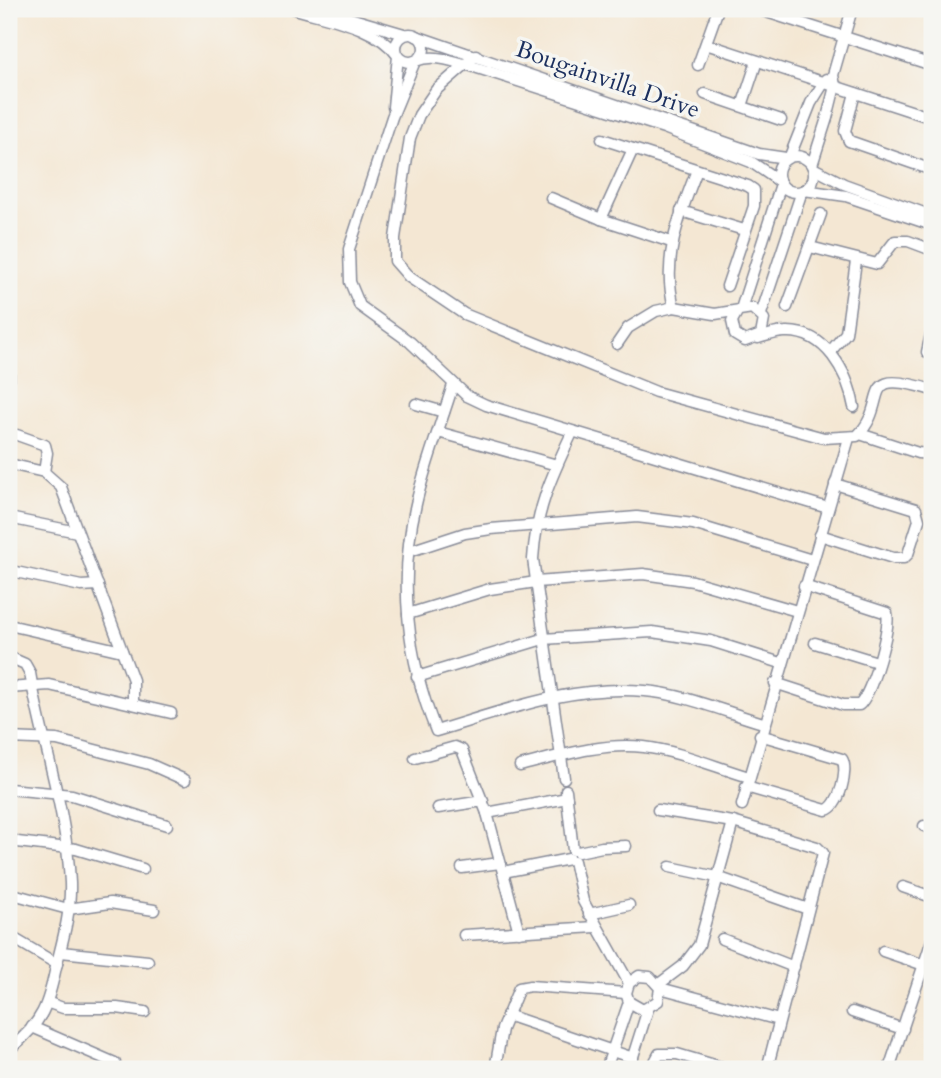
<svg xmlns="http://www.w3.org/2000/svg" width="941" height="1078" viewBox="0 0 941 1078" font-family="Cardo,serif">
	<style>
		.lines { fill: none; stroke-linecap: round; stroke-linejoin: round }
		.street-casing { stroke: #888b98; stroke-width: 13 }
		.street { stroke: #fff; stroke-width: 10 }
		.labels { text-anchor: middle; stroke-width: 7; stroke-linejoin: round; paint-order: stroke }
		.street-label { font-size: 24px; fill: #1b2f5e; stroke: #f6f6f2 }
	</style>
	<rect width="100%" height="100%" fill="#f6f6f2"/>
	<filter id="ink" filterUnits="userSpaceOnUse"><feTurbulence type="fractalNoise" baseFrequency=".0143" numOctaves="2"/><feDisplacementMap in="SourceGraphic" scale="14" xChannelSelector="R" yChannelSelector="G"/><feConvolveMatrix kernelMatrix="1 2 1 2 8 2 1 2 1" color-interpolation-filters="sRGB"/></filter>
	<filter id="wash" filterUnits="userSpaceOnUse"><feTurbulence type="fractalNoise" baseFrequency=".00686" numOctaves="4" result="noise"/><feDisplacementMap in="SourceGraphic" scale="28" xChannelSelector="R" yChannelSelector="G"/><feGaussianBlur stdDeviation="1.57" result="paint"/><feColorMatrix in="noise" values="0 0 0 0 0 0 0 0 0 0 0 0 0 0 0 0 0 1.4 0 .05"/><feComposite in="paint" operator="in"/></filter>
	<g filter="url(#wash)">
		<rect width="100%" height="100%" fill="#f4e7d3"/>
	</g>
	<g filter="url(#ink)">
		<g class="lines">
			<defs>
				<g id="street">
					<path d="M295 9C329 19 377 26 398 56L393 107"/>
					<path d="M319 9 404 34"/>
					<path d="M757 9 932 65"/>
					<path d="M926 9 932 11"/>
					<circle cx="410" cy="48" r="14"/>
					<path d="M416 36 759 154 786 158"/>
					<path d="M706 44 932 118"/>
					<path d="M476 55 436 90 419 115 410 138 395 238V261L409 277 464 314 656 392 824 438 857 436C892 402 854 366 932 390"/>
					<path d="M698 65 718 9"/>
					<path d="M855 93 845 131 849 141 932 170"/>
					<path d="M705 94 781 120"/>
					<path d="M742 106 757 61"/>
					<path d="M602 139 748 186 754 190V206L727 286"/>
					<circle cx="796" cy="174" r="18"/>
					<path d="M790 156 811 103 826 79"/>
					<path d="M812 165 827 118 835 86 833 75 852 9"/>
					<path d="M813 168 844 184 932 216"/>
					<path d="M779 181 751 162 664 128 465 64C448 60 433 54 415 61L392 117 349 249 350 282 360 306 410 342 467 396 486 405 828 508"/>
					<path d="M804 190 846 196 932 225"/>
					<path d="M551 198 601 219 671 242"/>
					<path d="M681 211 744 230"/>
					<path d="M601 219 633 149"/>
					<path d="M810 247 877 264 895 241H908L932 250"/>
					<path d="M674 307C661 259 680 214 697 170"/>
					<path d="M787 307 821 214"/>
					<path d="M741 309 781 184"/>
					<path d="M761 314 802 191"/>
					<path d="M758 338C767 336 776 332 785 332 826 330 848 373 854 407"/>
					<path d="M617 344 628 328 656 311 674 307 715 314 752 308 764 319 761 335 745 341 735 335 732 321 737 312"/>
					<path d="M830 352 846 333 856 261"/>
					<path d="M927 352 932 330"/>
					<path d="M9 358V380"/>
					<path d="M453 385C441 424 425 464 416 504 398 580 407 659 436 731 503 711 573 684 645 691 684 694 725 712 763 723"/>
					<path d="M416 404 444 412"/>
					<path d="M438 432 557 465"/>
					<path d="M860 434 918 453 932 454"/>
					<path d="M17 435 45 445 47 453 44 472"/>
					<path d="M9 464 44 472 61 487 133 680V704"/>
					<path d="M9 518 77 532"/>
					<path d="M820 535 893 558H904L908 554 919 520 916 509 835 484"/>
					<path d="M410 551 465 533 491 529 637 517 693 524 812 560"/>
					<path d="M16 572 81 586 98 585"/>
					<path d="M408 614 490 589 536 582 643 574 693 581 797 611"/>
					<path d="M9 625 122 651"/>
					<path d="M815 643 877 662"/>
					<path d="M9 657 25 664 30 673C42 743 67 811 70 883 71 912 63 939 56 967 48 1005 43 1022 11 1048"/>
					<path d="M417 677 543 639 652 632 711 641 781 663"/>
					<path d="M775 683 843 705H859C871 696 891 628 887 613L804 586"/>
					<path d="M9 688 49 685 171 713"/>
					<path d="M9 738 57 740 149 764 185 780"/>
					<path d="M415 758 455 747 462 750 487 813 519 932"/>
					<path d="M520 766C559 756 603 742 644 747 679 751 715 767 749 777"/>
					<path d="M564 778 533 559C536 510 551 477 572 433"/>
					<path d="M746 787 826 810C839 807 849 770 842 759L760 735"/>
					<path d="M9 789 72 795 167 825"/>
					<path d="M566 790 573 850"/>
					<path d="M742 805 849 438"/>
					<path d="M438 808 483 801"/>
					<path d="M658 810 733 822 817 847 823 853 767 1069"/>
					<path d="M487 813 567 798"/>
					<path d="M924 826 932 829"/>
					<path d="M9 841 76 849 143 869"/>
					<path d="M578 852 602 847 626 846"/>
					<path d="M574 861 583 901 629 983 626 993 629 1002 643 1010 658 1001 660 988 650 977 639 976 629 983"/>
					<path d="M670 867 717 877 808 909"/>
					<path d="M462 868 500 863"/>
					<path d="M503 872 569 859"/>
					<path d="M903 887 932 897"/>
					<path d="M9 893 68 909 110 903 154 910"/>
					<path d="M589 914 629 905"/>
					<path d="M464 935 596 927"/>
					<path d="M13 938 57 964"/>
					<path d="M722 939 794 967"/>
					<path d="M883 951 924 965"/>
					<path d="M61 952 148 961"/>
					<path d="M659 984 683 966 699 945 733 822"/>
					<path d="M660 988 779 1020"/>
					<path d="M49 1003 63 1008H117L145 1012"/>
					<path d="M852 1012 903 1029"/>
					<path d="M507 1015 633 1058"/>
					<path d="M32 1027 115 1063"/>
					<path d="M9 1032V1035"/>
					<path d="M471 1068 475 1069"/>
					<path d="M495 1069 502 1029 519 988 530 986 626 993"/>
					<path d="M606 1069 629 1002"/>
					<path d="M629 1069 648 1009"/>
					<path d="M651 1069 659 1054H677L728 1069"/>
					<path d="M889 1069 932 940"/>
				</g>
			</defs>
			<use href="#street" class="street-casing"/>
			<use href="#street" class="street"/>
		</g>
	</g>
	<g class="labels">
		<g class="street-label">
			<text transform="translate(608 79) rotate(19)" y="8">Bougainvilla Drive</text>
		</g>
	</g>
	<rect width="941" height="1078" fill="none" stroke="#f6f6f2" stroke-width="35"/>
</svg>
